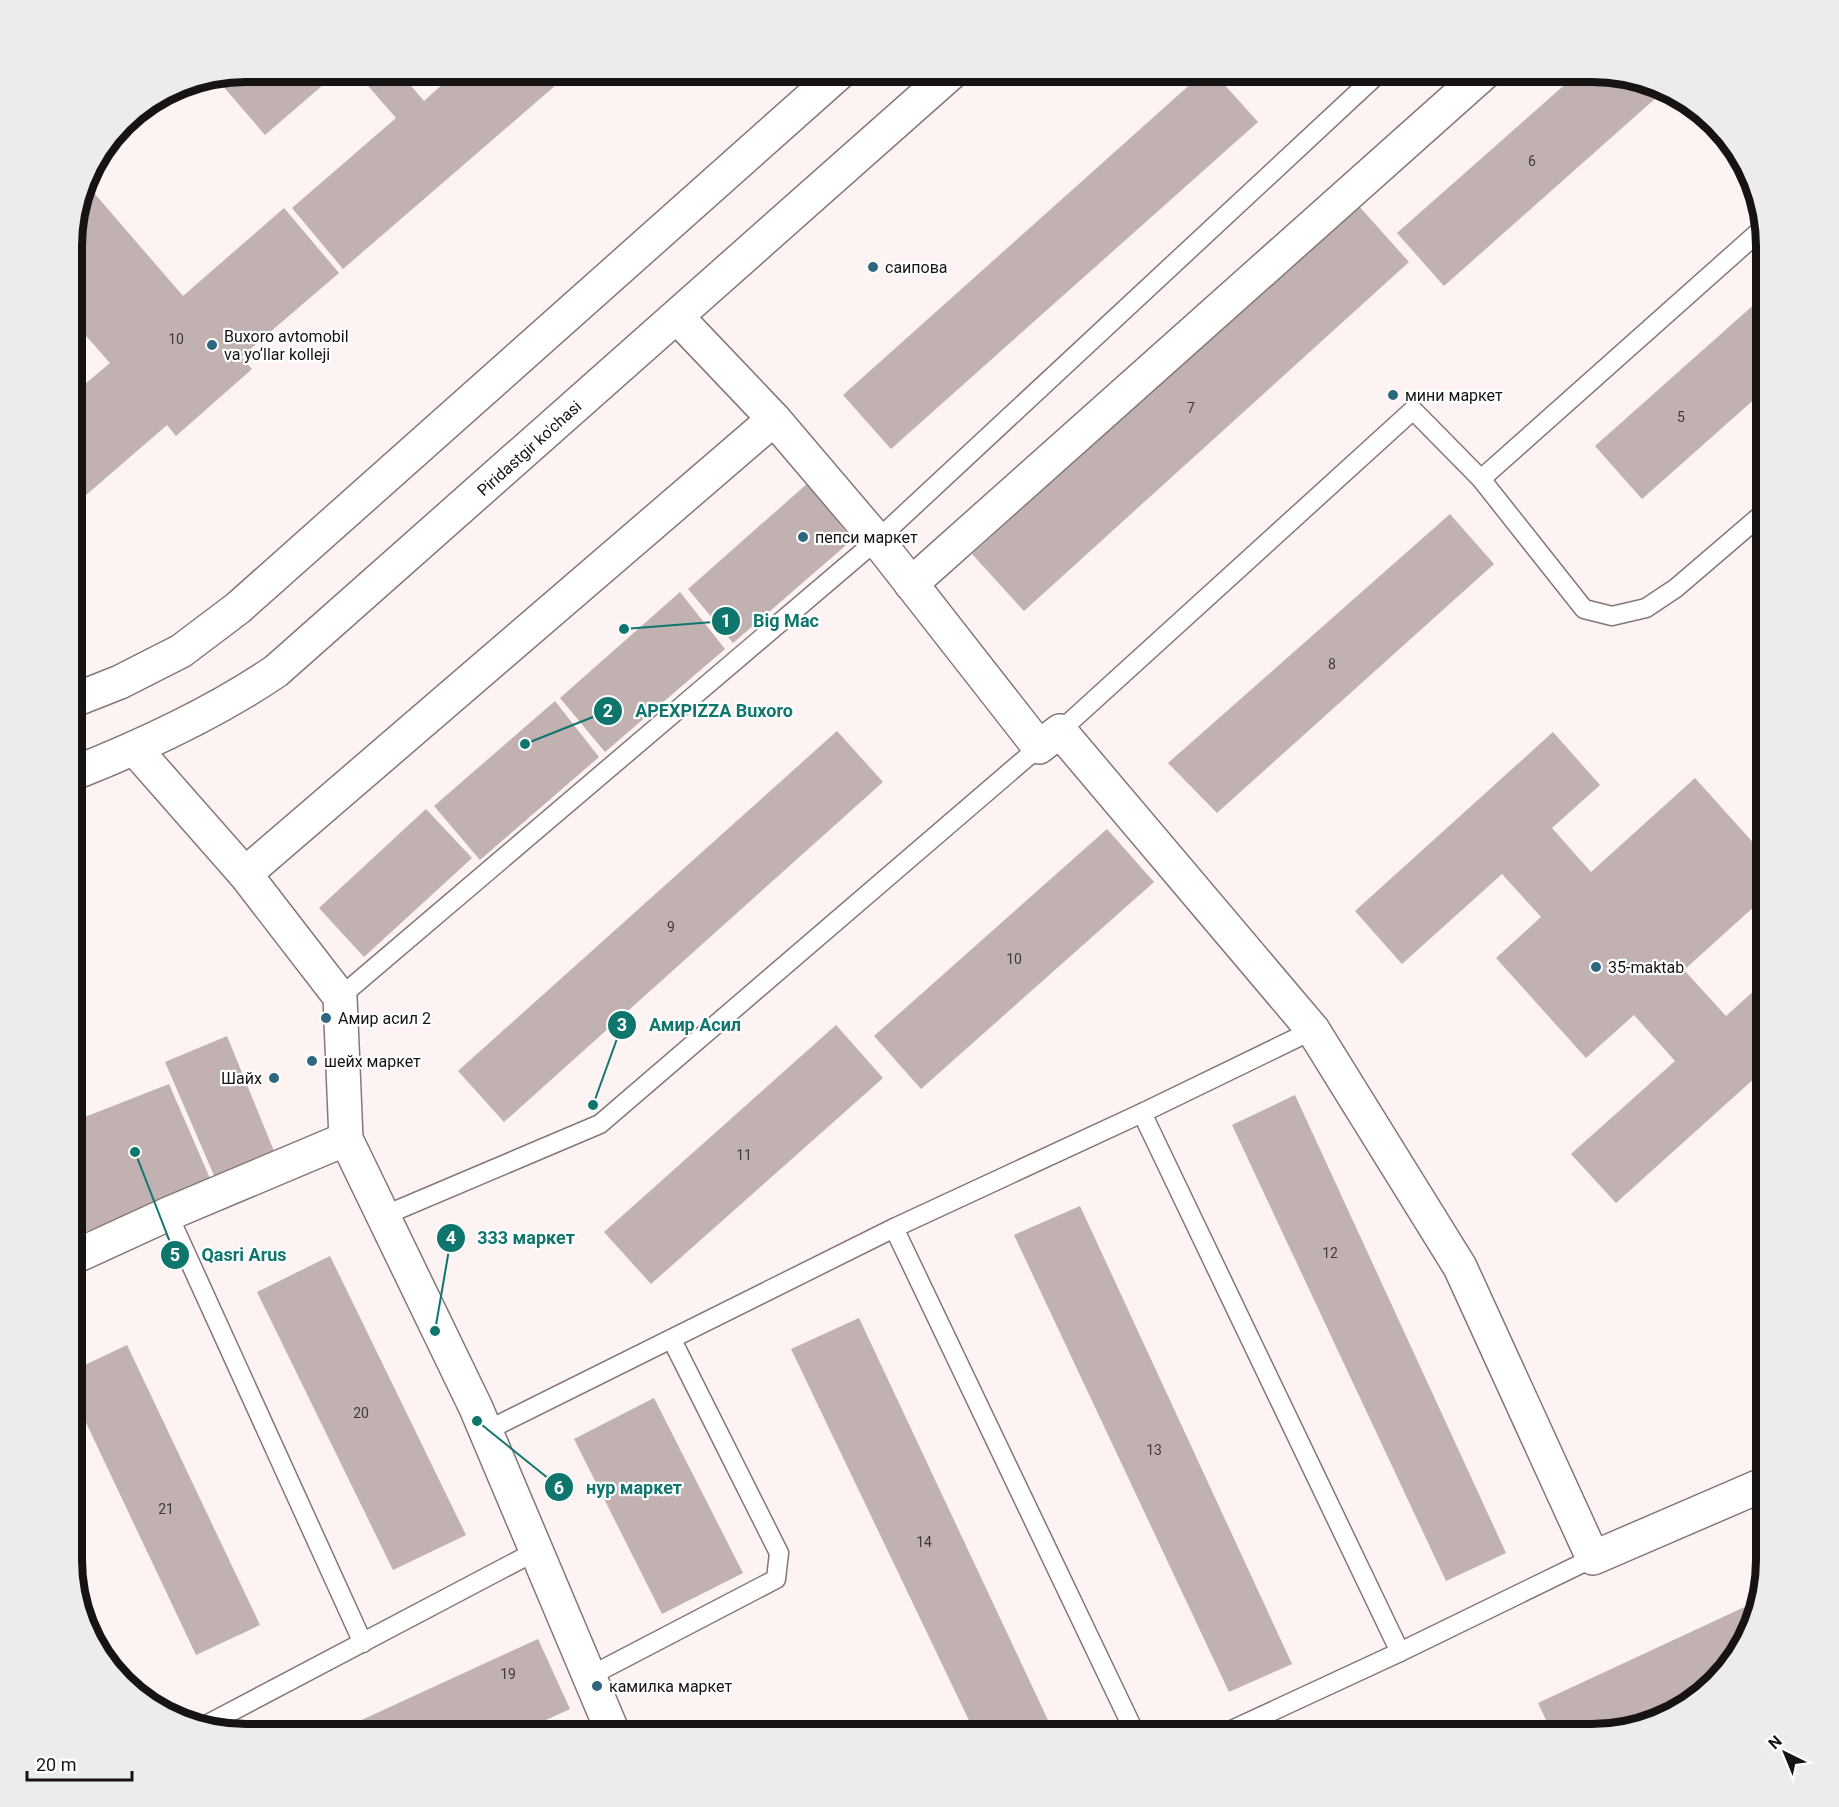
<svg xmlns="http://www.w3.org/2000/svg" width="1839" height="1807" viewBox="0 0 1839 1807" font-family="Roboto,sans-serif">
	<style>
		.building { fill: #c1b1b0 }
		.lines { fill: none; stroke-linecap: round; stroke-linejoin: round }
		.service-casing { stroke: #867777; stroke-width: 21 }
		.minor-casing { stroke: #867777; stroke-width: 36 }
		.secondary-casing { stroke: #867777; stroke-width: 36 }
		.service { stroke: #fff; stroke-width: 18 }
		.minor { stroke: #fff; stroke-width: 33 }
		.secondary { stroke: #fff; stroke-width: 33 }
		.poi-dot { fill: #2c667f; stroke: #fff; stroke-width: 2 }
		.labels { text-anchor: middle; stroke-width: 4.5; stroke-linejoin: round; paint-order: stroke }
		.number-label { font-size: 14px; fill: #423a3a }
		.poi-label { font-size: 16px; fill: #181313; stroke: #fff; text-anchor: start }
		.street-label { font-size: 16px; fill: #181313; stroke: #fff }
		.rim { fill: none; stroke: #181313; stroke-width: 8 }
		.leader { fill: none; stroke: #0f766e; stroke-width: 2 }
		.callout-dot { fill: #0f766e; stroke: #fff; stroke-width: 2 }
		.mark-label { font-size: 18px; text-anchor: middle; font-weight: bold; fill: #fff }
		.callout-label { font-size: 18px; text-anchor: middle; font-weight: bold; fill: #0f766e; stroke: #fff; stroke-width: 4.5; stroke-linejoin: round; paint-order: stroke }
	</style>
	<rect width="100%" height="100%" fill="#fdf3f3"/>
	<g class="building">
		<path d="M247 72H338L265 135 216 78Z"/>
		<path d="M356 72H399L424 101 456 72H571L343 269 292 208 396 118Z"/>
		<path d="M1204 72H1213L1258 122 891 449 843 395Z"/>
		<path d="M1579 72H1603L1666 89 1444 286 1397 233Z"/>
		<path d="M88 186 183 296 284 208 339 273 241 357 252 369 176 436 167 425 78 502 72 495V395L110 363 72 320V235L85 189Z"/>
		<path d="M1358 205 1409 262 1024 611 972 554Z"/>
		<path d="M1767 293V388L1642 499 1595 446Z"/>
		<path d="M808 483 852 540 733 643 688 589Z"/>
		<path d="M1450 514 1494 564 1217 813 1168 763Z"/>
		<path d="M680 592 725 649 605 752 560 698Z"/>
		<path d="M1767 619V650L1752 633Z"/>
		<path d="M555 701 599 757 480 860 434 806Z"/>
		<path d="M837 731 883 782 504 1122 458 1071Z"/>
		<path d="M1553 732 1600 785 1552 828 1591 872 1695 778 1767 858V895L1684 970 1726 1016 1767 979V1067L1616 1203 1571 1154 1675 1061 1634 1015 1586 1058 1496 958 1541 917 1502 874 1402 964 1355 911Z"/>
		<path d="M426 809 472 858 364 957 319 908Z"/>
		<path d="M1107 829 1154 882 921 1089 874 1036Z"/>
		<path d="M836 1025 883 1078 651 1284 604 1232Z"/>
		<path d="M227 1036 276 1156 216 1180 165 1062Z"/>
		<path d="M169 1084 212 1183 72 1237V1122Z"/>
		<path d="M1295 1095 1506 1553 1446 1581 1232 1125Z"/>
		<path d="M1080 1206 1292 1664 1229 1692 1014 1235Z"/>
		<path d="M330 1256 466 1535 393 1570 257 1292Z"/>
		<path d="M859 1318 1055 1735H976L791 1349Z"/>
		<path d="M127 1345 260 1625 196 1655 72 1393V1371Z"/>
		<path d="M654 1398 743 1573 662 1614 574 1439Z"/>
		<path d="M1751 1604 1756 1616 1754 1627 1708 1691 1659 1722 1593 1735H1553L1538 1703Z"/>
		<path d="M538 1639 570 1709 513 1735H329Z"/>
	</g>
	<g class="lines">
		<defs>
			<g id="service">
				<path d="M1481 479 1763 228"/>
				<path d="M1060 731 1413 410 1481 479 1584 609 1612 616 1646 608 1676 588 1767 510"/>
				<path d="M340 997 877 540 1380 72"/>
				<path d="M1142 1113 1400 1652"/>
				<path d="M168 1214 363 1643"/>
				<path d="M383 1216 600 1124 1039 747"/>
				<path d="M486 1431 894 1228"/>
				<path d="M590 1676 776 1579 779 1553 672 1340"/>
				<path d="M204 1726 538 1550"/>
				<path d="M1136 1735 894 1228 1142 1113 1313 1030"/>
				<path d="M1221 1735 1400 1652 1593 1558"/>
			</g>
			<g id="minor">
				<path d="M677 317 774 419"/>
				<path d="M911 584 1485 72"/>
				<path d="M135 749 245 874 340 997 346 1139 476 1408 614 1735"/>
				<path d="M245 874 774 419 877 540 1039 747 1060 731 1313 1030 1460 1267 1593 1558 1767 1483"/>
				<path d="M72 1258 168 1214 346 1139"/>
			</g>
			<g id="secondary">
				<path d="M72 701 120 682 181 651 238 608 840 72"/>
				<path d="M72 774C143 746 213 714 276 671L952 72"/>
			</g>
		</defs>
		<use href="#service" class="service-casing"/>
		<use href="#minor" class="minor-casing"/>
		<use href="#secondary" class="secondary-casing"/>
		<use href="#service" class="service"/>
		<use href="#minor" class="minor"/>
		<use href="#secondary" class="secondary"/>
	</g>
	<g class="poi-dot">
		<circle cx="873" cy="267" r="6"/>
		<circle cx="212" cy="345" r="6"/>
		<circle cx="1393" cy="395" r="6"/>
		<circle cx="803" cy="537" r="6"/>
		<circle cx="1596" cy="967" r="6"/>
		<circle cx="326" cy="1018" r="6"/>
		<circle cx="312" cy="1061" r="6"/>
		<circle cx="274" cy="1078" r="6"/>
		<circle cx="597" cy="1686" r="6"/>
	</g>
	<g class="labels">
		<g class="number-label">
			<text x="1532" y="166">6</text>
			<text x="176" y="344">10</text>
			<text x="1191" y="413">7</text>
			<text x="1681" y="422">5</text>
			<text x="1332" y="669">8</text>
			<text x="671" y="932">9</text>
			<text x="1014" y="964">10</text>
			<text x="744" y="1160">11</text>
			<text x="1330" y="1258">12</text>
			<text x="361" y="1418">20</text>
			<text x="1154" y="1455">13</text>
			<text x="166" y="1514">21</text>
			<text x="924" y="1547">14</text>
			<text x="508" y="1679">19</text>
		</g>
		<g class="poi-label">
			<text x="885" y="273">саипова</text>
			<text x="224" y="342">Buxoro avtomobil<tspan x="224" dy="18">va yo‘llar kolleji</tspan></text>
			<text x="1405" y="401">мини маркет</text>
			<text x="815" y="543">пепси маркет</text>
			<text x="1608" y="973">35-maktab</text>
			<text x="338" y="1024">Амир асил 2</text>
			<text x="324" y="1067">шейх маркет</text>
			<text x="262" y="1084" text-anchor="end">Шайх</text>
			<text x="609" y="1692">камилка маркет</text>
		</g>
		<g class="street-label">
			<text transform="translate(529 448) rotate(-42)" y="6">Piridastgir ko'chasi</text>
		</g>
	</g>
	<path d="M0 0H1839V1807H0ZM246 82H1592A164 164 0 0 1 1756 246V1560A164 164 0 0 1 1592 1724H246A164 164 0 0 1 82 1560V246A164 164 0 0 1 246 82Z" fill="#edecec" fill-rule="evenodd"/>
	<path class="rim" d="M246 82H1592A164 164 0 0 1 1756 246V1560A164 164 0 0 1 1592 1724H246A164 164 0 0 1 82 1560V246A164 164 0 0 1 246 82Z"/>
	<path class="leader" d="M624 629L726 621M525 744L608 711M593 1105L622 1025M435 1331L451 1238M135 1152L175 1255M477 1421L559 1487"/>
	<g class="callout-dot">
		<circle cx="624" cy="629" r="6"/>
		<circle cx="525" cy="744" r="6"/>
		<circle cx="593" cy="1105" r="6"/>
		<circle cx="435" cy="1331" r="6"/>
		<circle cx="135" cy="1152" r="6"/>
		<circle cx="477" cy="1421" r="6"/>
		<circle cx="726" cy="621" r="15"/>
		<circle cx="608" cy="711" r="15"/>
		<circle cx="622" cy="1025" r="15"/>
		<circle cx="451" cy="1238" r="15"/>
		<circle cx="175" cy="1255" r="15"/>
		<circle cx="559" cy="1487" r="15"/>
	</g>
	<g class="mark-label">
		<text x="726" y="627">1</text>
		<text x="608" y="717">2</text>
		<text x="622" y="1031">3</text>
		<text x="451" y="1244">4</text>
		<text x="175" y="1261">5</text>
		<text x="559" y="1494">6</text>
	</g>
	<g class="callout-label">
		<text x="786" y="627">Big Mac</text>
		<text x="714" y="717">APEXPIZZA Buxoro</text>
		<text x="695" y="1031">Амир Асил</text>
		<text x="526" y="1244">333 маркет</text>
		<text x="244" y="1261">Qasri Arus</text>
		<text x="634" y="1494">нур маркет</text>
	</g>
	<g transform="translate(1785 1753) rotate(317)" stroke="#ffffff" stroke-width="4.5" paint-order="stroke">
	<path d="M0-4.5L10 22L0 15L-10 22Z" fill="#181313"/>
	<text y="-9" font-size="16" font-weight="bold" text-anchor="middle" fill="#181313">N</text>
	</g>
	<path d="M27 1771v9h105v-9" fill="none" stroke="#181313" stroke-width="3"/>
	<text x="36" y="1771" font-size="18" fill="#181313" stroke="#ffffff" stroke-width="4.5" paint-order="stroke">20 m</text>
</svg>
